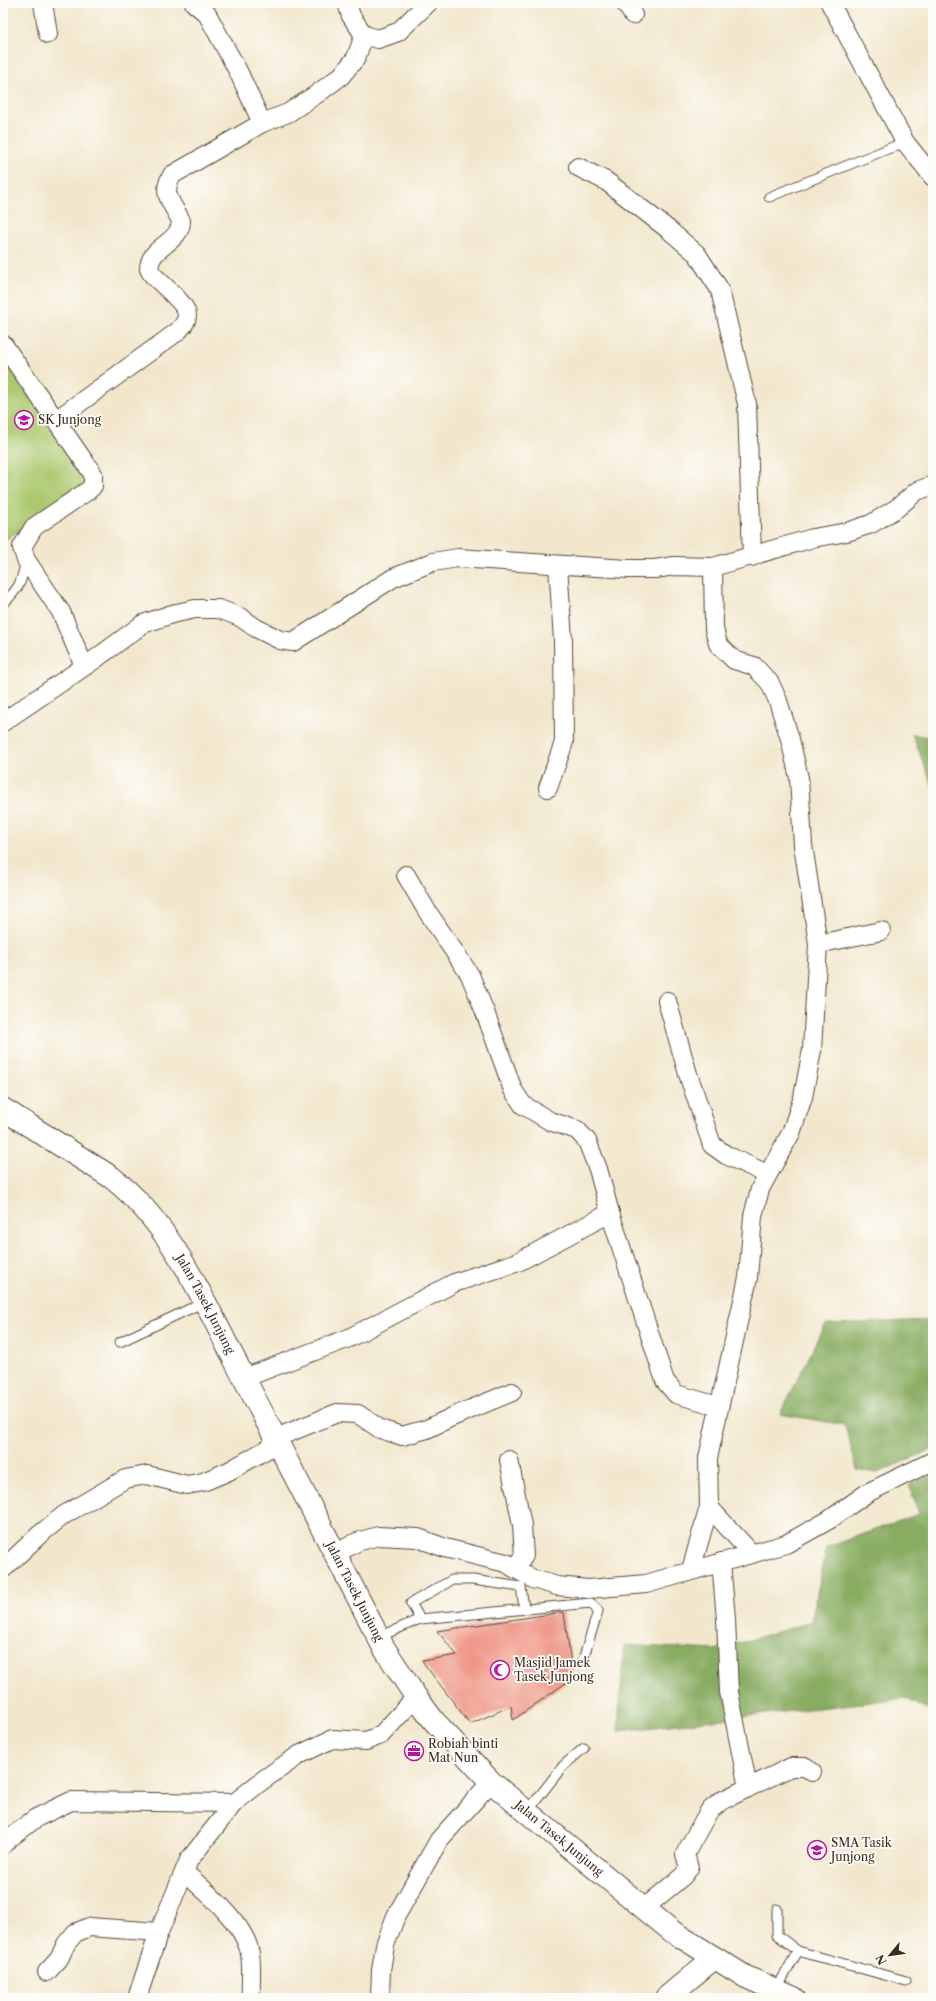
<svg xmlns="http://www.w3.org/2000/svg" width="936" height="2001" viewBox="0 0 936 2001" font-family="'Libre Caslon Text',serif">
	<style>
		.green { fill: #abc86e; stroke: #737946 }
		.forest { fill: #88ac61; stroke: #626b40 }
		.building { fill: #ef9787 }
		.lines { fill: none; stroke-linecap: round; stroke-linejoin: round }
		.lane-casing { stroke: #564638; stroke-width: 11 }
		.street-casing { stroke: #564638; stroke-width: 20 }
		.secondary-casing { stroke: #564638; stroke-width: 24 }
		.lane { stroke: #fff; stroke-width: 9 }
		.street { stroke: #fff; stroke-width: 18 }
		.secondary { stroke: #fff; stroke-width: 22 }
		.labels { text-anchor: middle; stroke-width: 3.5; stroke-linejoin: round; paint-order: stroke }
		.poi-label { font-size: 12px; fill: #3b2a1e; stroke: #fdfcf7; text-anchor: start }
		.street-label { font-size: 12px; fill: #3b2a1e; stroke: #fdfcf7 }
	</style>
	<rect width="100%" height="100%" fill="#fdfcf7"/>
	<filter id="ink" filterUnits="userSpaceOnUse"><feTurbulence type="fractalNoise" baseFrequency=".025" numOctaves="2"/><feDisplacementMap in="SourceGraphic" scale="8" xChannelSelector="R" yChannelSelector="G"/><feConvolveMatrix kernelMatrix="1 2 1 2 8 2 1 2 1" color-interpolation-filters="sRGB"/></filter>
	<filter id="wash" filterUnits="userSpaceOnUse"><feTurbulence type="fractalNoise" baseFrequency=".012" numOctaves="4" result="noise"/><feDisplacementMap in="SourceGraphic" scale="16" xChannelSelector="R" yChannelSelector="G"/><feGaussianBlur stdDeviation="0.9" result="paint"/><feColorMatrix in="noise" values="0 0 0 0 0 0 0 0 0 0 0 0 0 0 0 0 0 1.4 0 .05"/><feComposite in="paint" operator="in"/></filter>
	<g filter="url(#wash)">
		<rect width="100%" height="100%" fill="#f2e7cd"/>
		<path class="green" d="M3 359 88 482 3 541Z"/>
		<g class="forest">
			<path d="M912 734 933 738V787Z"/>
			<path d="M933 1320V1449L877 1473 857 1470 845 1425 780 1414 826 1324Z"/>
			<path d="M933 1475V1713L905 1698 618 1731 624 1645 715 1650 811 1622 827 1547 919 1514 909 1485Z"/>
		</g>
		<g id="blocks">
			<path class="building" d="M564 1612 573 1678 513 1720 511 1706 470 1724 422 1661 457 1655 437 1631Z"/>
		</g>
	</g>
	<g filter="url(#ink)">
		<use href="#blocks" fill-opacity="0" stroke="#564638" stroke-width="1"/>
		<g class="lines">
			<defs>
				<g id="lane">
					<path d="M769 197 905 142"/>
					<path d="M3 604C20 587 21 584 26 560"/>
					<path d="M120 1342 204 1302"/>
					<path d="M420 1619 411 1603 452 1580H473L521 1587 524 1608"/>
					<path d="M379 1637 420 1619 591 1603 598 1611 583 1660"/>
					<path d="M527 1812 563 1766 584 1748"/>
					<path d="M777 1909V1935L798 1951 906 1981"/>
					<path d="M776 1990 798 1951"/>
				</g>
				<g id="street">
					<path d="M43 3 48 34"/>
					<path d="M194 3 207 14 238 71 262 123"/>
					<path d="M347 3 351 16 364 35 378 39 398 32 428 3"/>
					<path d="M625 3 633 15"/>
					<path d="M830 3 905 142 933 177"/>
					<path d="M578 167 606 181 669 230 697 254 720 290 747 404 752 557"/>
					<path d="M3 344 93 474V486L89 490 34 527 22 547 26 560 61 612 84 666"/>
					<path d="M56 420 177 332C182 327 187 322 187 315 187 304 160 283 152 274L149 269C149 246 181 243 181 221 173 203 160 195 172 175L262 123 288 113 317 94 341 76 356 58 364 35"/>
					<path d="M713 567 714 629 718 644 734 660 754 666 770 683 778 701 790 739 799 778 803 845 818 944 812 1050 803 1097 791 1133 760 1189 753 1216 748 1278 708 1458 709 1507 752 1554"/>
					<path d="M3 722 94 660 143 624 172 614 195 609H219L240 617 256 628 280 640 293 642 393 578 433 562 458 558 628 569H655L674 566 713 567 813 538 847 532 871 524 897 508 917 491 933 485"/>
					<path d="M548 788 564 742 563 640 558 565"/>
					<path d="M406 875 427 911 470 975 485 1012 513 1090 523 1105 550 1121 577 1130 587 1141 598 1169 610 1213"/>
					<path d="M818 944 881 931"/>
					<path d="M667 1001 688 1074 712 1145 726 1155 767 1174"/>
					<path d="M244 1378 349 1338 454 1283 518 1262 610 1213 665 1381 676 1394 718 1406"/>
					<path d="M276 1438 337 1413 358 1414 380 1429 402 1436 427 1429 452 1417 512 1392"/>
					<path d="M509 1460 522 1525 524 1556 514 1568"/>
					<path d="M335 1554 357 1542 378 1536 418 1538 445 1548 506 1563 533 1579 557 1586 588 1589 646 1584 786 1544 829 1520 867 1493 933 1461"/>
					<path d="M721 1562 726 1619 729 1692 748 1788"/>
					<path d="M3 1569 39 1535 64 1515 125 1479 147 1475 187 1485 203 1482 229 1471 278 1443"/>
					<path d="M691 1570 709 1507"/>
					<path d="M3 1845 6 1841 36 1818 71 1801 234 1803"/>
					<path d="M184 1872C205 1891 241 1920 249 1949 253 1964 250 1983 251 1998"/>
					<path d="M643 1909 683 1876 689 1868 685 1854 709 1811 723 1800 791 1767H806L812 1772"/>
					<path d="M47 1972 59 1959 66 1944 75 1933 89 1927 159 1932"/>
					<path d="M137 1998 159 1932 189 1860 234 1803 263 1780 299 1755 332 1739 366 1741 381 1735 416 1697"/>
					<path d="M380 1998 381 1970 385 1945 396 1916 439 1840 491 1782"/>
				</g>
				<g id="secondary">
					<path id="s1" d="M3 1109 111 1177C173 1225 205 1304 241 1372 289 1463 336 1556 384 1648L416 1697 434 1721 491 1782 527 1812 673 1932 746 1977 794 1998"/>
					<path d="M666 1998 714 1958"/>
				</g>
			</defs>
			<use href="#lane" class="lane-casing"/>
			<use href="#street" class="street-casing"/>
			<use href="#secondary" class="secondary-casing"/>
			<use href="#lane" class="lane"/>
			<use href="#street" class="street"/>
			<use href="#secondary" class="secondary"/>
		</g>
	</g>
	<defs>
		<symbol id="school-ring" viewBox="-11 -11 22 22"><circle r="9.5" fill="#fdfcf7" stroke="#b5179e" stroke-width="1.5"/><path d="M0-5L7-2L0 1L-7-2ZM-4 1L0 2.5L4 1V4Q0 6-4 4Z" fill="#b5179e"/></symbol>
		<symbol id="mosque-ring" viewBox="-11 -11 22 22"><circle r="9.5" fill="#fdfcf7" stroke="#b5179e" stroke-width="1.5"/><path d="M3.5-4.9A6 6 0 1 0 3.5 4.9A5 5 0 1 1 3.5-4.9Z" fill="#b5179e"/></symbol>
		<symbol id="office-ring" viewBox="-11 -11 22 22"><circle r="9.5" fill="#fdfcf7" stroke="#b5179e" stroke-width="1.5"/><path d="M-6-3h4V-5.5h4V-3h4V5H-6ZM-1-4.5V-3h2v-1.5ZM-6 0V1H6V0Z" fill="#b5179e"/></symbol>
	</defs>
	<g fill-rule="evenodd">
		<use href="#school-ring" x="13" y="409" width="22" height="22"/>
		<use href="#mosque-ring" x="489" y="1659" width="22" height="22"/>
		<use href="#office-ring" x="403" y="1740" width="22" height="22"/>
		<use href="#school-ring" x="806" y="1839" width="22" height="22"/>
	</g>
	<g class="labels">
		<g class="poi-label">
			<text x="38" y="424">SK Junjong</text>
			<text x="514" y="1667">Masjid Jamek<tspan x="514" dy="14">Tasek Junjong</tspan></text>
			<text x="428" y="1748">Robiah binti<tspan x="428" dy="14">Mat Nun</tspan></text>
			<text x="831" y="1847">SMA Tasik<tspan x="831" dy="14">Junjong</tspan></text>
		</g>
		<g class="street-label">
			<text dy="4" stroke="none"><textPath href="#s1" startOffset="287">Jalan Tasek Junjung</textPath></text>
			<text dy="4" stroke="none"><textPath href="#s1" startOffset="611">Jalan Tasek Junjung</textPath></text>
			<text dy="4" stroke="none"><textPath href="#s1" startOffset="935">Jalan Tasek Junjung</textPath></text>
		</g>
	</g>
	<rect width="936" height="2001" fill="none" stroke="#fdfcf7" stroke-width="16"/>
	<g transform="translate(890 1955) rotate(241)" stroke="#fdfcf7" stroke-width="3" paint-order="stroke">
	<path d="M0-3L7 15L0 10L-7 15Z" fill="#3b2a1e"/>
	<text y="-6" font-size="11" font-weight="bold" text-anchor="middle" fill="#3b2a1e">N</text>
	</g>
</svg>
